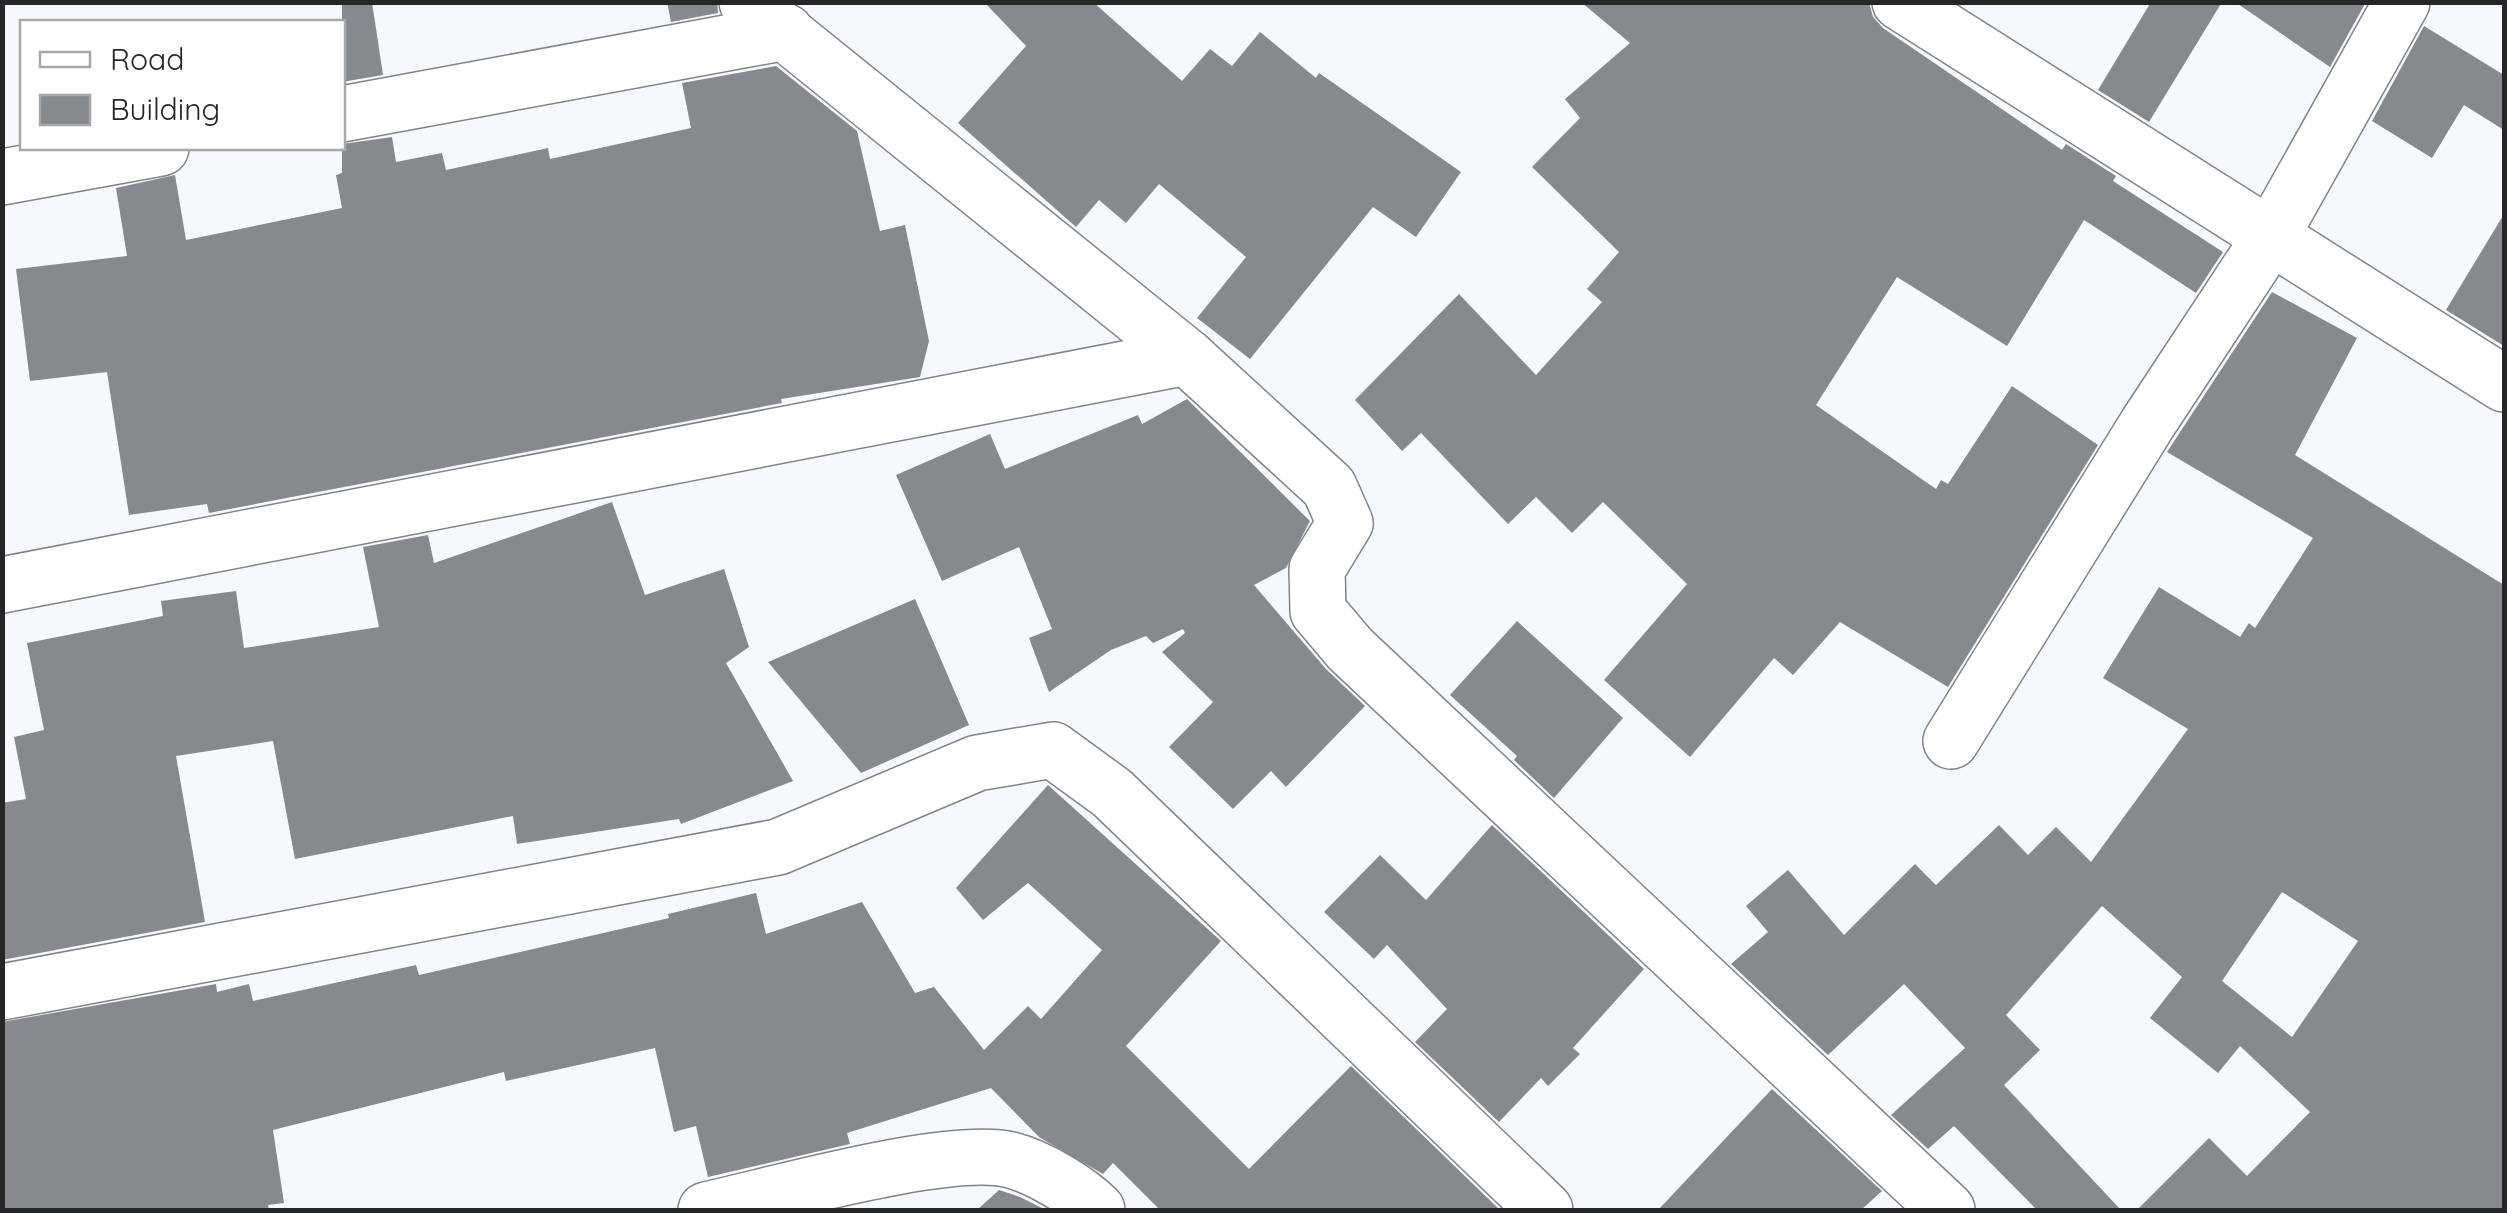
<svg xmlns="http://www.w3.org/2000/svg" width="2507" height="1213" viewBox="0 0 2507 1213" font-family="Quicksand,sans-serif">
	<style>
		.building { fill: #86898d; fill-rule: evenodd }
		.lines { fill: none; stroke-linecap: round; stroke-linejoin: round }
		.street-casing { stroke: #818588; stroke-width: 58 }
		.street { stroke: #fff; stroke-width: 55 }
	</style>
	<rect width="100%" height="100%" fill="#f5f9fd"/>
	<g class="building">
		<path d="M342 2H372L383 75 342 82Z"/>
		<path d="M667 2H717L718 13 671 22Z"/>
		<path d="M984 2H1093L1182 81 1210 49 1232 66 1260 32 1316 78 1319 73 1461 172 1416 237 1373 207 1250 359 1197 318 1246 257 1159 184 1126 223 1099 200 1076 227 958 123 1026 46Z"/>
		<path d="M1581 2H1869L1873 17 1883 28 2062 150 2066 144 2116 176 2113 181 2223 252 2196 293 2084 220 2007 346 1897 277 1816 405 1936 489 1941 480 1948 484 2012 386 2098 445 1948 687 1840 622 1793 675 1774 658 1690 757 1604 680 1687 584 1603 502 1572 533 1536 497 1508 524 1421 433 1402 451 1355 400 1459 294 1536 375 1602 302 1587 289 1619 252 1532 167 1580 118 1565 99 1630 43Z"/>
		<path d="M2151 2H2222L2149 122 2098 90Z"/>
		<path d="M2235 2H2366L2330 67Z"/>
		<path d="M2424 26 2504 75V130L2464 105 2432 158 2372 121Z"/>
		<path d="M776 66 857 131 880 231 905 225 929 341 920 377 781 399 782 403 209 513 207 504 129 515 107 372 30 381 16 269 127 256 116 188 175 175 186 240 342 208 336 175 342 173V144L392 137 396 162 442 153 446 170 548 148 550 159 691 128 682 83Z"/>
		<path d="M2504 214V346L2446 310Z"/>
		<path d="M2272 292 2357 338 2295 455 2504 585V1210H2137L2209 1138 2247 1176 2310 1112 2240 1046 2218 1073 2150 1018 2182 977 2102 906 2006 1015 2040 1050 2004 1085 2121 1210H2037L1954 1126 1928 1149 1891 1115 1965 1048 1904 984 1828 1055 1731 964 1768 932 1746 906 1788 870 1844 935 1915 864 1936 885 1999 825 2028 855 2056 827 2091 862 2188 729 2103 678 2159 587 2240 637 2249 623 2255 628 2313 538 2167 452ZM2282 892 2358 941 2292 1037 2222 981Z"/>
		<path d="M1187 399 1310 521 1286 568 1254 585 1326 669 1365 706 1286 787 1271 771 1233 809 1169 747 1213 702 1162 652 1185 633 1183 629 1153 643 1146 636 1111 650 1049 692 1029 638 1052 629 1019 547 942 581 896 475 990 434 1005 469 1138 415 1142 424Z"/>
		<path d="M612 502 645 595 724 569 749 647 726 663 793 781 681 824 679 819 517 844 513 816 295 859 273 741 176 756 205 922 2 960V803L26 799 14 737 44 730 27 643 163 616 161 601 236 591 244 648 379 627 363 547 428 535 434 563Z"/>
		<path d="M915 599 969 725 861 773 768 662Z"/>
		<path d="M1517 621 1623 718 1554 798 1514 760 1517 756 1450 695Z"/>
		<path d="M1048 785 1221 941 1126 1046 1249 1169 1351 1066 1500 1210H1160L1113 1163 1103 1174 1039 1137 991 1088 847 1133 850 1144 708 1177 696 1126 674 1132 655 1048 506 1081 504 1072 273 1130 284 1203 268 1205 269 1210H2V1022L216 984 217 992 249 984 253 1001 416 965 419 975 669 918 668 914 756 893 766 934 862 902 915 993 934 987 984 1050 1028 1006 1041 1019 1102 950 1028 883 983 920 956 888Z"/>
		<path d="M1492 825 1644 969 1573 1048 1580 1054 1548 1086 1541 1078 1499 1122 1415 1042 1447 1009 1387 945 1374 959 1324 912 1380 855 1426 900Z"/>
		<path d="M1772 1089 1882 1191 1861 1210H1658Z"/>
		<path d="M999 1190 1020 1197 1046 1210H977Z"/>
	</g>
	<g class="lines">
		<defs>
			<g id="street">
				<path d="M747 2 1187 357 1329 487 1345 523 1317 569 1318 611 1350 649 1947 1210"/>
				<path d="M1900 2 2504 384"/>
				<path d="M342 114 786 32"/>
				<path d="M2 177 161 148"/>
				<path d="M2 585 1187 357"/>
				<path d="M1951 741 2148 423 2271 236 2402 2"/>
				<path d="M2 992 778 847 977 763 1053 750 1112 793 1545 1210"/>
				<path d="M706 1210C774 1195 949 1145 1011 1160 1038 1167 1077 1190 1097 1210"/>
			</g>
		</defs>
		<use href="#street" class="street-casing"/>
		<use href="#street" class="street"/>
	</g>
	<rect width="2507" height="1213" fill="none" stroke="#252628" stroke-width="10"/>
	<rect x="20" y="20" width="325" height="130" fill="#ffffff" stroke="#a8a8a9" stroke-width="2.5"/>
	<rect x="40" y="52" width="50" height="15" fill="#ffffff" stroke="#a8a8a9" stroke-width="2.5"/>
	<text x="110" y="70" font-size="30" fill="#252628">Road</text>
	<rect x="40" y="95" width="50" height="30" fill="#86898d" stroke="#a8a8a9" stroke-width="2.5"/>
	<text x="110" y="120" font-size="30" fill="#252628">Building</text>
</svg>
